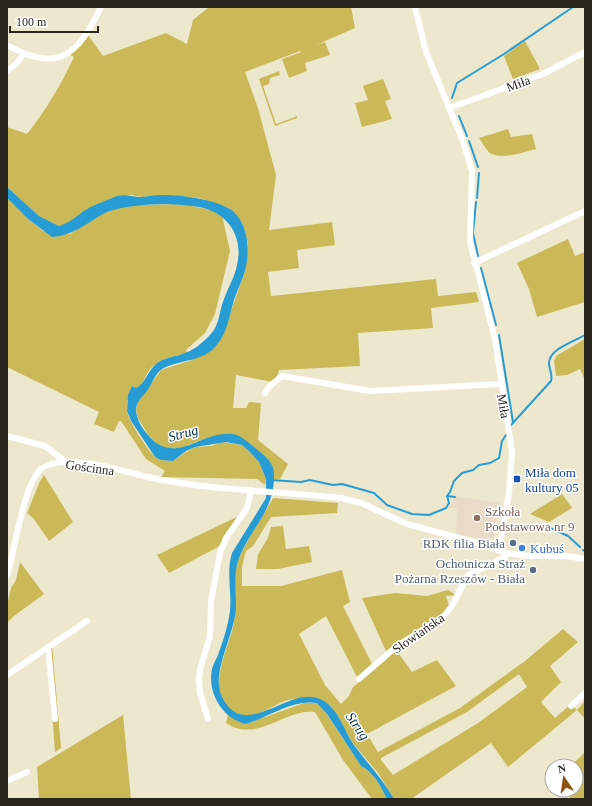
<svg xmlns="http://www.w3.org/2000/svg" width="592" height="806" viewBox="0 0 592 806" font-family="'Times New Roman',serif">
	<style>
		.education { fill: #e9dbc8 }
		.green { fill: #cbb957; fill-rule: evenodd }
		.water { fill: #279cd4 }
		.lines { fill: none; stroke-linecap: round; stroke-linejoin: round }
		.stream { stroke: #279cd4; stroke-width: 2 }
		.minor { stroke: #fff; stroke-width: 6 }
		.transit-dot { fill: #1a4fb4; stroke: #fff; stroke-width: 1.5 }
		.education-dot { fill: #8d6e63; stroke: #fff; stroke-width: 1.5 }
		.service-dot { fill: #5c6f8a; stroke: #fff; stroke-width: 1.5 }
		.shop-dot { fill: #3f7fe0; stroke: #fff; stroke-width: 1.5 }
		.labels { text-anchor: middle; stroke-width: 3; stroke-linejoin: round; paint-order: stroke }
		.street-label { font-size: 13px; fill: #29271d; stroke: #fff }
		.transit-label { font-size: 13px; fill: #164399; stroke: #fff; text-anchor: start }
		.education-label { font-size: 13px; fill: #785e54; stroke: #fff; text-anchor: start }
		.service-label { font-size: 13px; fill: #4e5e75; stroke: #fff; text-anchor: end }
		.shop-label { font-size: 13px; fill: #366cbe; stroke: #fff; text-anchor: start }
		.water-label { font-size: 14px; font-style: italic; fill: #002f46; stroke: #fff }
	</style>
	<rect width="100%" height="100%" fill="#ede8cd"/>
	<path class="education" d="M456 496 499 503 494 537 487 540 456 534 457 508H448Z"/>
	<g class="green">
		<path d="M209 7H351L355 28 316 45 325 42 330 55 305 63 307 71 289 78 282 59 301 52 300 51 245 72 258 108 276 175 269 230 332 222 335 245 297 250 299 268 268 272 271 296 436 279 438 296 476 292 479 302 431 308 433 328 358 333 360 366 279 370 278 374 273 382 236 375 233 408H246L249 402 261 403 258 440 288 464 280 479H273L274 474 269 461 244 440 231 434 201 440 181 448 169 449 159 446 148 435 138 418 136 410 137 403 161 370 192 360 222 337 244 274 247 256 248 243 244 228 235 213 229 208 199 198 169 195 142 197 130 195 87 209 69 223 59 226 39 216 7 187V127L27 134C46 110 61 85 74 57L69 54 81 46 88 35 103 56 166 33 187 44 193 20Z"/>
		<path d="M525 41 540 69 513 79 504 56Z"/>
		<path d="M279 71 280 75 270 78 269 84 263 86 276 124 295 117 296 115 297 118 275 126 259 79Z"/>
		<path d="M383 79 391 99 385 101 392 119 362 127 355 103 368 100 363 86Z"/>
		<path d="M508 129 511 137 532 134 536 149C524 152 502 160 490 153 486 150 482 142 479 138Z"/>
		<path d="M7 198 28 219 43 231 70 234 101 214 122 207 143 205 183 204 211 210 222 215 230 251 215 314 205 333 186 350 187 353C174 356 161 358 151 368 145 374 144 385 136 388L132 386C129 394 126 403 127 411 129 422 147 449 155 457L161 460 173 461 186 452 195 447 211 446 222 442 242 445 250 452 259 462 266 479 265 485 257 479 161 477 165 471 146 459 121 421H119L114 432 94 424 99 412 7 367Z"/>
		<path d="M568 239 575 256 585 252V302L537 317 529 289 517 263Z"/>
		<path d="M585 339V380L580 369 567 375 556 376 554 361 556 356Z"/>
		<path d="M44 475 73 522 49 541 34 519 27 513 40 481Z"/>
		<path d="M562 494 572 508 549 522 530 514Z"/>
		<path d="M273 498 338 503 337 513 271 517 253 546 246 551 242 567V586H281L342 570 350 602 343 606 372 664 357 677 326 616 299 634 325 685 341 704 349 696 353 687 396 650 412 672 437 660 456 686 367 734 378 752 460 708 525 661 563 629 578 642 550 666 561 682 541 702 555 718 571 704 577 710 585 701V719L577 710 508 767 491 743 411 799H394L378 773 352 742 330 705C318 703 305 699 294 699 276 700 259 721 239 714 199 700 230 648 234 622 237 602 230 577 239 558 248 538 262 518 273 498ZM519 674 527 687 478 723 393 775 381 760V758L467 712Z"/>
		<path d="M239 516 218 547 169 573 157 555Z"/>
		<path d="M283 526 286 549 309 546 312 562 278 569H256L258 554 268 538 271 527Z"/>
		<path d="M20 562 44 594 14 616 7 623V605L11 588 16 580Z"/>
		<path d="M448 590 456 595 446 596 449 606 443 613 386 651 362 598 395 593 427 596Z"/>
		<path d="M52 645 61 748 55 752 48 656 42 652Z"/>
		<path d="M304 703H317L322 707 361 766C374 772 381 787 387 799H372L343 760 315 712C285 708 257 744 226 723L228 715 246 724Z"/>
		<path d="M123 715 131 799H39L37 767Z"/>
		<path d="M585 752V799H570L569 790H576V781L583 777 574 763Z"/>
	</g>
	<path class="water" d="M7 187 39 216 59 226C72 222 77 215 87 209 92 206 112 198 117 196 124 194 132 196 139 197 146 197 153 195 161 195 178 194 222 200 234 212 250 228 250 255 244 274 241 283 237 291 234 300 229 317 227 336 213 349 199 362 178 360 162 369 155 374 152 384 147 391 142 397 136 402 136 410 136 418 142 428 147 434 175 468 200 430 233 434 242 435 252 446 260 452 267 458 274 464 274 474 275 511 251 527 239 558 233 573 236 591 236 607 235 635 210 674 222 697 245 743 288 685 320 699 337 706 343 728 352 742 366 762 382 778 394 799H387C381 787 374 772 361 766L327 714 317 703C292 699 269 717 246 724 222 719 207 692 212 669 213 664 216 660 218 655 223 641 228 626 230 611 232 591 226 573 232 553L266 498V479L259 462 250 452 242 445 226 442 195 447 186 451 173 461 161 460 155 457 131 421 127 411 128 395 132 386 136 388C145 384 148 370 157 363 166 357 175 357 185 353 195 350 210 337 215 328 220 319 220 308 224 299 228 288 235 276 237 265 244 236 227 212 199 207 177 202 120 203 101 215 85 225 71 236 52 237L28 219 7 198Z"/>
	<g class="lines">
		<g class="stream">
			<path d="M452 98 457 83 504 54 573 7"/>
			<path d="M459 116 467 136"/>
			<path d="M469 141 478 167"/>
			<path d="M477 198 479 173"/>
			<path d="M476 202 473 233 478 256"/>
			<path d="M481 268 496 325"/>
			<path d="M499 335 513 422"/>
			<path d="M511 425 551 381C553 375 549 369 549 363 549 349 575 341 585 335"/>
			<path d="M271 480 301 482 310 480 333 485 342 484 374 493 387 505 412 514 429 515 446 508 449 503 447 496 450 492 454 481 462 473 473 470 479 465 490 463 499 458 502 441 506 435"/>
			<path d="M447 496 455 497"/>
			<path d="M546 526 568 536 580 547"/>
			<path d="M583 550 585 551"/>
		</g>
		<g class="minor">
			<path d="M415 7 426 52 463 141 472 171 470 242 495 339 512 452 509 493 499 551"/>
			<path d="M7 45C58 74 78 55 101 7"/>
			<path d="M7 71 16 64 24 54"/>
			<path d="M449 108 543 74 585 52"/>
			<path d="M474 263 585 211"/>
			<path d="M265 393 270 386 282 376 370 391 500 384"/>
			<path d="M7 436 45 446 66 462"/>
			<path d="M7 576C14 553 24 483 41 469 64 451 121 471 148 477 211 491 277 491 341 498L361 503 407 524 482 544 506 553 529 556H566L585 559"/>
			<path d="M48 647 55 719"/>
			<path d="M7 675 87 621"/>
			<path d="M359 679 397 646 444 616 452 606 468 575 505 557 506 553"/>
			<path d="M571 706 585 693"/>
			<path d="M208 719 200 693 199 679 200 669 210 636 211 601 220 553 226 538 247 508 251 490"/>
			<path d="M7 781 27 772"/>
		</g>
	</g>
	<rect class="transit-dot" x="513" y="475" width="8" height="8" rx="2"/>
	<circle class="education-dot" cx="477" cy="518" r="4"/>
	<g class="service-dot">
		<circle cx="513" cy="543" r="4"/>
		<circle cx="533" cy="570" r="4"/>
	</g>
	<circle class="shop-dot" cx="522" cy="548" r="4"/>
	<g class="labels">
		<g class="street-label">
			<text transform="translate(518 83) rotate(-20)" y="5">Miła</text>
			<text transform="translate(504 406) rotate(80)" y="5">Miła</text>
			<text transform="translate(90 467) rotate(8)" y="5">Gościnna</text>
			<text transform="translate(418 633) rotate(-35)" y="5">Słowiańska</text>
		</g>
		<g class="transit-label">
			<text x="525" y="477">Miła dom<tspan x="525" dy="15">kultury 05</tspan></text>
		</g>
		<g class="education-label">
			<text x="485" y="516">Szkoła<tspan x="485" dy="15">Podstawowa nr 9</tspan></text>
		</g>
		<g class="service-label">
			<text x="505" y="548">RDK filia Biała</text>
			<text x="525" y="568">Ochotnicza Straż<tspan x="525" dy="15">Pożarna Rzeszów - Biała</tspan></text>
		</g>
		<g class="shop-label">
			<text x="530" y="553">Kubuś</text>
		</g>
		<g class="water-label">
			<text transform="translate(183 433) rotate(-15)" y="5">Strug</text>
			<text transform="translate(358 726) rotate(56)" y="5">Strug</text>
		</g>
	</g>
	<rect width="592" height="806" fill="none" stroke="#29271d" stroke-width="16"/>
	<g transform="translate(564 778) rotate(347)"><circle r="19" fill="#ffffff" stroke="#a9a9a5"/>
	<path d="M0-3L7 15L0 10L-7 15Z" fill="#8e5212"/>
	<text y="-6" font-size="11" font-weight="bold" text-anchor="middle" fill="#29271d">N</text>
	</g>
	<path d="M10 26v6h88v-6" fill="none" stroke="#29271d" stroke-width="2"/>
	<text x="16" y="26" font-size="12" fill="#29271d" stroke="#ffffff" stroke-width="3" paint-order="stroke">100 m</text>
</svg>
